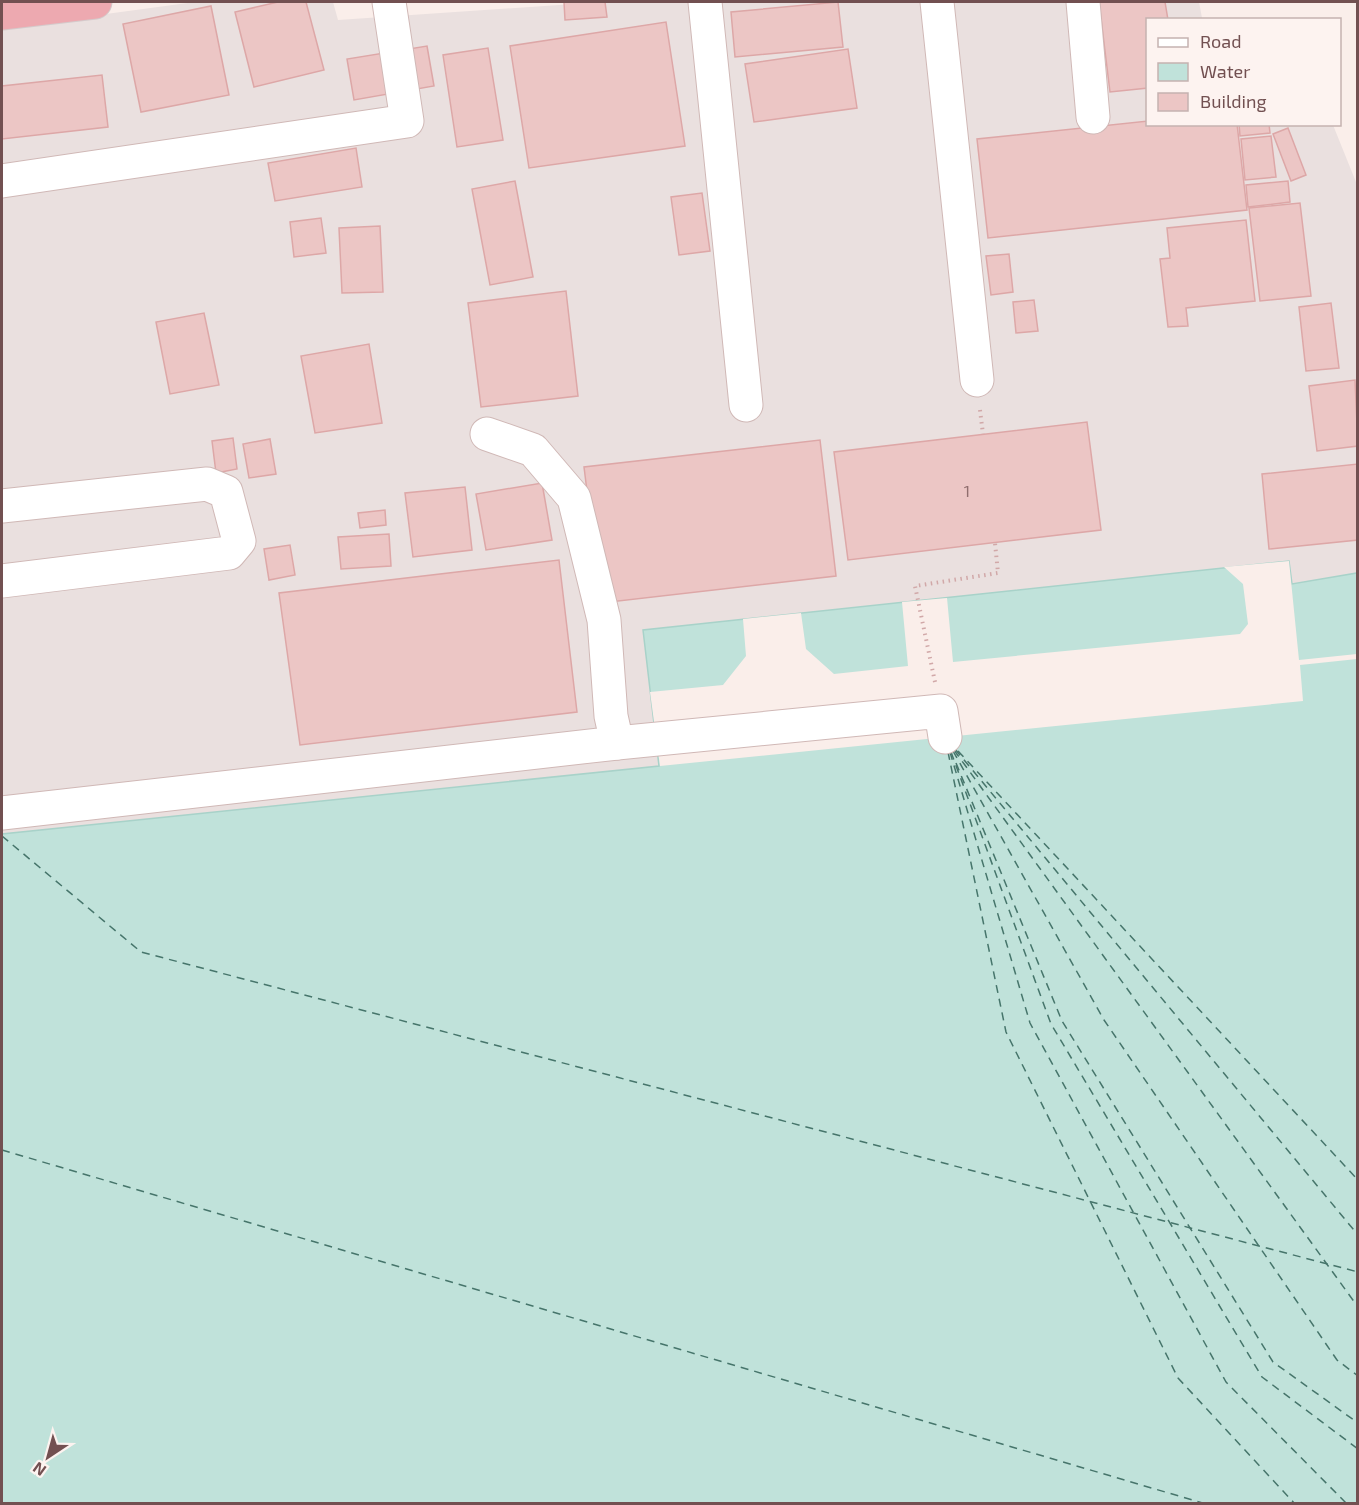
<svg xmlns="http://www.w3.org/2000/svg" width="1359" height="1505" viewBox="0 0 1359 1505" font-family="'Exo 2',sans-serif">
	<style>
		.industrial { fill: #eae0df }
		.water { fill: #c0e2da; stroke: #a8d2c9; stroke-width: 1.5 }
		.pier { fill: #faeeea }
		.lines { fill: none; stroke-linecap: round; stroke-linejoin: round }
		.ferry { stroke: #46756b; stroke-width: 1.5; stroke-dasharray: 8 6; stroke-linecap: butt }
		.building { fill: #ecc6c5; stroke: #dda7a7; stroke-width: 1.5 }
		.minor-casing { stroke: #d0b8b6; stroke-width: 35 }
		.highway-casing { stroke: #d5cacb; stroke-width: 35 }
		.path { stroke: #d1a8a8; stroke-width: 4; stroke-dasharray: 1.5 4.5; stroke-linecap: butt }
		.minor { stroke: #fff; stroke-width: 33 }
		.highway { stroke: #eda9b0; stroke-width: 33 }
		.labels { text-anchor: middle; stroke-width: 4.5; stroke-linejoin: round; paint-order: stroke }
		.number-label { font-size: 16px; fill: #906e6e }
	</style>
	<rect width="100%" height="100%" fill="#faeeea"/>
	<path class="industrial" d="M195 2H333L338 20 603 2H1199L1202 18 1208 19 1148 20V124L1333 125 1358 187 1357 694 2 834V28Z"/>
	<path class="water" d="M1289 561 1292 584 1357 573V1503H2V834L659 766 643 630Z"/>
	<path class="pier" d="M1289 561 1299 660 1357 654V659L1300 665 1303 701 660 766 650 692 723 685 746 656 743 619 801 613 806 649 834 674 908 666 902 602 947 598 953 662 1240 634 1248 624 1243 584 1224 567Z"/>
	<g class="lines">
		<g class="ferry">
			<path d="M955 749 1358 1235"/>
			<path d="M954 750 1358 1307"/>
			<path d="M953 751 1104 1020 1337 1360 1358 1376"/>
			<path d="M958 751 1358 1180"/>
			<path d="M948 752 1006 1032 1178 1378 1295 1504"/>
			<path d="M950 752 1030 1023 1226 1382 1347 1504"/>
			<path d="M951 752 1051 1024 1262 1377 1358 1449"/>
			<path d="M956 763 1062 1021 1273 1362 1358 1423"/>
			<path d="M2 836 141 952 1358 1272"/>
			<path d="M2 1150 1206 1504"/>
		</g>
	</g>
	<g class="building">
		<path d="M278 2H306L324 70 254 87 235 12Z"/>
		<path d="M564 2H605L607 17 565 20Z"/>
		<path d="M838 2 843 47 735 57 731 12Z"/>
		<path d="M1099 2H1165L1168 20H1148V88L1110 92Z"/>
		<path d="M211 6 229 95 141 112 123 24Z"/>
		<path d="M666 22 685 146 529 168 510 46Z"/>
		<path d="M427 46 434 86 354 100 347 59Z"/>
		<path d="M488 48 503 140 457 147 443 55Z"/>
		<path d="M848 49 857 108 754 122 745 64Z"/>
		<path d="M102 75 108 127 2 139V86Z"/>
		<path d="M1148 121V124H1237L1247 210 988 238 977 139Z"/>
		<path d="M1239 124H1269L1270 133 1240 136Z"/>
		<path d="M1288 128 1306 175 1291 181 1273 134Z"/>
		<path d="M1271 136 1276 177 1245 180 1241 139Z"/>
		<path d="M356 148 362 187 275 201 268 163Z"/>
		<path d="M515 181 533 277 490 285 472 189Z"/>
		<path d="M1288 181 1290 202 1248 207 1246 185Z"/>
		<path d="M702 193 710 251 679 255 671 197Z"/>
		<path d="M1300 203 1311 296 1260 301 1249 208Z"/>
		<path d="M321 218 326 253 294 257 290 222Z"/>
		<path d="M1246 220 1255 301 1186 308 1188 326 1168 327 1160 259 1170 258 1167 228Z"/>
		<path d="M380 226 383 292 342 293 339 228Z"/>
		<path d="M1009 254 1013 292 991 295 986 256Z"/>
		<path d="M566 291 578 396 481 407 468 303Z"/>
		<path d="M1034 300 1038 331 1016 333 1013 302Z"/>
		<path d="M1331 303 1339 368 1306 371 1299 307Z"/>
		<path d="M204 313 219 385 170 394 156 322Z"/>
		<path d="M369 344 382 423 315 433 301 356Z"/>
		<path d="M1355 380 1358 446 1317 451 1309 386Z"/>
		<path d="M1087 422 1101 530 848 560 834 452Z"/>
		<path d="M233 438 237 469 216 473 212 441Z"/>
		<path d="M270 439 276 474 249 478 243 444Z"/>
		<path d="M820 440 836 576 601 603 584 467Z"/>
		<path d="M1358 464V540L1269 549 1262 474Z"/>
		<path d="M542 483 552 540 486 550 476 494Z"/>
		<path d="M465 487 472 550 413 557 405 493Z"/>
		<path d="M385 510 386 525 360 528 358 513Z"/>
		<path d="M389 534 391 566 341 569 338 537Z"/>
		<path d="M290 545 295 575 269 580 264 549Z"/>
		<path d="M559 560 577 712 300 745 279 593Z"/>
	</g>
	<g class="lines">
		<defs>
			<g id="minor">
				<path d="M705 2 746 405"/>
				<path d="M937 2 977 380"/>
				<path d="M1083 2 1093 117"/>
				<path d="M2 181 407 121 389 2"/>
				<path d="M2 506 207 484 226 492 239 541 229 553 2 581"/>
				<path d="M617 743 941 711 945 737"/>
				<path d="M2 813 617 743 611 716 604 620 574 498 533 450 487 434"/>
			</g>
			<path id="highway" d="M2 13 95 2"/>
		</defs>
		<use href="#minor" class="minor-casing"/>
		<use href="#highway" class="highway-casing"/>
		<g class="path">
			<path d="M980 410 983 434"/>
			<path d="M935 682 915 586 998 573 995 543"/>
		</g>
		<use href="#minor" class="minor"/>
		<use href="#highway" class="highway"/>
	</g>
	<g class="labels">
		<g class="number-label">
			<text x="967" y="497">1</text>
		</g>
	</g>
	<rect width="1359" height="1505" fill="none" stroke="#725051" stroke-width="6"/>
	<rect x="1146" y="18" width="195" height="108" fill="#fdf3f0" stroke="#c5b2b0" stroke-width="1.5"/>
	<rect x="1158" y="38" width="30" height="9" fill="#ffffff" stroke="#c5b2b0" stroke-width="1.5"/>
	<text x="1200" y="48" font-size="18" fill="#725051">Road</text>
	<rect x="1158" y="63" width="30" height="18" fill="#c0e2da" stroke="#c5b2b0" stroke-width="1.5"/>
	<text x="1200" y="78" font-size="18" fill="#725051">Water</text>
	<rect x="1158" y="93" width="30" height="18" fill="#ecc6c5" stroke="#c5b2b0" stroke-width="1.5"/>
	<text x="1200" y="108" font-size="18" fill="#725051">Building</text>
	<g transform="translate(48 1457) rotate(216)" stroke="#fdf3f0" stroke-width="4.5" paint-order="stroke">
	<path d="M0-4.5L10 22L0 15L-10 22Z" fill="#725051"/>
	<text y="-9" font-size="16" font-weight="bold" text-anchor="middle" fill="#725051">N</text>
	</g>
</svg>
